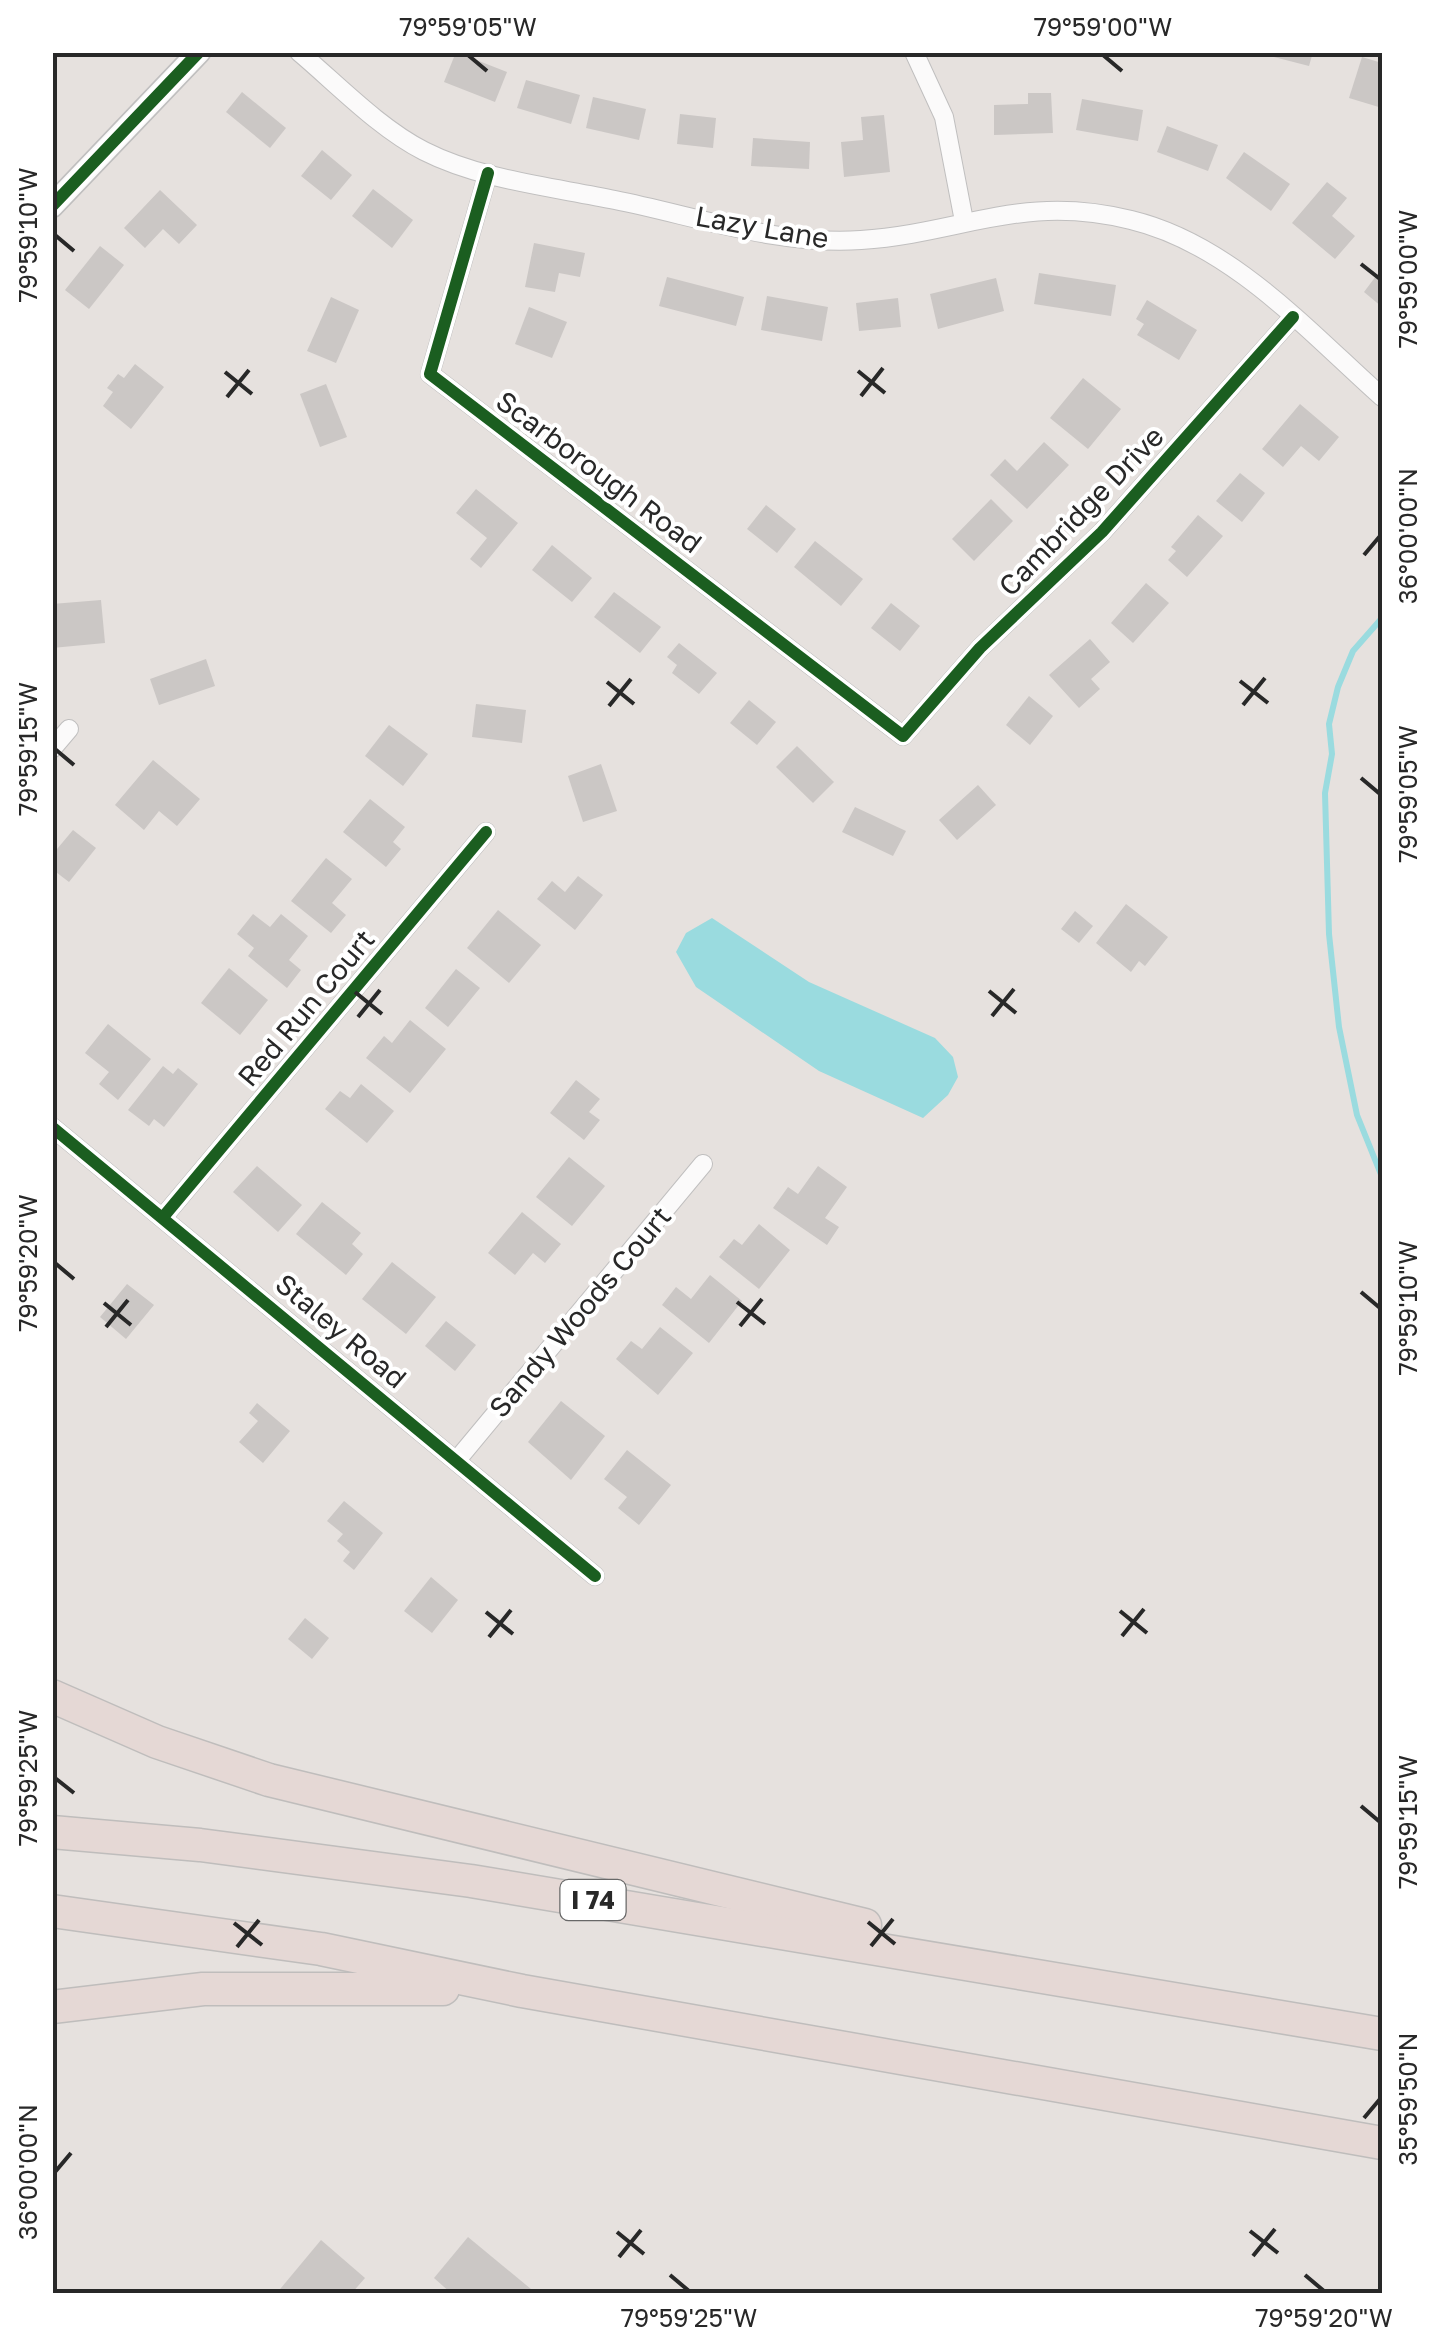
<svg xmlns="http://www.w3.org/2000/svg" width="1435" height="2346" viewBox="0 0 1435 2346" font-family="'Golos Text',sans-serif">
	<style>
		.water { fill: #9adbdf }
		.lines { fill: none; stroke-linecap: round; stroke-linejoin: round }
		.stream { stroke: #9adbdf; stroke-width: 6 }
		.building { fill: #cbc7c5 }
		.minor-casing { stroke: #c0bfbf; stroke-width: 20 }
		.tertiary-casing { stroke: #c0bfbf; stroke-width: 25 }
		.motorway-casing { stroke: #bfbdbc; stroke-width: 35 }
		.minor { stroke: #fbfafa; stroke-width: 18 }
		.tertiary { stroke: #fbfafa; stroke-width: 22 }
		.motorway { stroke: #e5d8d5; stroke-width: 32 }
		.cycleway-casing { stroke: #fff; stroke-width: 19 }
		.cycleway { stroke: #1b5e20; stroke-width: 12 }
		.ticks { fill: none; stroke: #282828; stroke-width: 4 }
		.labels { text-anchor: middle; stroke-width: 8; stroke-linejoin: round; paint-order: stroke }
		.shield { fill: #fff; stroke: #686868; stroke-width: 2.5 }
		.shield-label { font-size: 25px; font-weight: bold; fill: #282828 }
		.street-label { font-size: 28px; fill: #282828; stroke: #fff }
		.neatline { fill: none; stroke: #282828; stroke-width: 4 }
		.ticks-label { font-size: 25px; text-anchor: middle; fill: #282828 }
	</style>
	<rect width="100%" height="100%" fill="#e6e1de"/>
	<path class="water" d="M712 918 809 982 935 1038 953 1057 958 1077 948 1095 923 1118 819 1071 696 987 676 952 686 933Z"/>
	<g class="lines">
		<path class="stream" d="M1382 618 1353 651 1338 687 1329 724 1332 754 1325 793 1329 934 1339 1027 1357 1115 1382 1177"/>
	</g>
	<g class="building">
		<path d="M456 52 507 72 495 102 444 82Z"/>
		<path d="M1275 52H1313L1309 66 1274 57Z"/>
		<path d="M1362 57 1382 63V108L1349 98Z"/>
		<path d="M526 80 580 95 571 124 517 108Z"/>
		<path d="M242 92 286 128 270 148 226 112Z"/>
		<path d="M1028 93H1051L1053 133 994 135V105L1028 104Z"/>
		<path d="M593 97 646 109 639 140 586 128Z"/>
		<path d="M1082 99 1143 110 1138 141 1076 130Z"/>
		<path d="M680 114 716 118 713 148 677 144Z"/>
		<path d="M884 115 890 172 844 177 841 142 863 140 861 117Z"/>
		<path d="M1167 126 1218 145 1208 171 1157 152Z"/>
		<path d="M753 138 810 142 809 169 751 166Z"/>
		<path d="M322 150 352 175 331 200 301 176Z"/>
		<path d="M1244 152 1290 184 1271 211 1226 178Z"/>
		<path d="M1327 182 1347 198 1332 216 1355 236 1335 259 1292 223Z"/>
		<path d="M373 189 413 220 392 248 352 216Z"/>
		<path d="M160 190 197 225 179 244 163 229 145 248 124 228Z"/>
		<path d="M534 243 585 253 580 277 559 273 555 292 525 287Z"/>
		<path d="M100 246 124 265 89 309 65 290Z"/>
		<path d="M1382 268V307L1364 292Z"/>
		<path d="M1039 273 1116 285 1111 316 1034 304Z"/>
		<path d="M667 277 744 297 736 326 659 306Z"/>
		<path d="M996 278 1004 311 938 329 930 294Z"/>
		<path d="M767 296 828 307 822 341 761 330Z"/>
		<path d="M331 297 359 310 336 363 307 351Z"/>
		<path d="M898 298 901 327 859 331 856 303Z"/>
		<path d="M1147 300 1197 330 1179 360 1137 335 1144 324 1136 319Z"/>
		<path d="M529 307 567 322 552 358 515 344Z"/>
		<path d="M135 364 164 387 131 429 103 406 113 392 107 388 118 374 124 378Z"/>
		<path d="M1083 378 1121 409 1088 449 1050 418Z"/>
		<path d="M326 384 347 437 320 447 300 394Z"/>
		<path d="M1300 404 1339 437 1319 461 1301 446 1283 467 1262 449Z"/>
		<path d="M1044 442 1069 465 1027 509 990 475 1005 459 1017 471Z"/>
		<path d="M1240 473 1265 493 1242 522 1216 501Z"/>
		<path d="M476 489 518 523 481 568 470 559 487 538 456 513Z"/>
		<path d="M991 499 1013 521 974 561 952 539Z"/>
		<path d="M766 505 796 529 777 553 747 529Z"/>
		<path d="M1198 515 1223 536 1187 577 1168 560 1176 551 1171 547Z"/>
		<path d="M815 541 863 579 841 606 794 567Z"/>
		<path d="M552 545 592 578 572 602 532 570Z"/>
		<path d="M1146 583 1169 603 1133 643 1111 623Z"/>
		<path d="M614 592 661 627 640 653 594 617Z"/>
		<path d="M101 600 105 643 52 648V604Z"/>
		<path d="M891 603 920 626 900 651 871 628Z"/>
		<path d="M1090 639 1110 662 1091 679 1100 689 1079 708 1049 675Z"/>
		<path d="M679 643 717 673 699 694 672 673 677 665 667 657Z"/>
		<path d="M206 659 215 686 159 705 150 679Z"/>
		<path d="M1029 696 1053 716 1030 745 1006 725Z"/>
		<path d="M749 700 776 722 757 745 730 723Z"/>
		<path d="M476 704 526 710 522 743 472 737Z"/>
		<path d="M389 725 428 754 403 786 365 756Z"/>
		<path d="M797 746 834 782 813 803 776 767Z"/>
		<path d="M153 760 200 799 177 826 159 811 144 830 115 805Z"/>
		<path d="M601 764 617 811 583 822 568 776Z"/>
		<path d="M978 785 996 805 957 840 939 820Z"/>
		<path d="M370 799 405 827 393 842 401 849 386 867 343 832Z"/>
		<path d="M855 807 906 831 893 856 842 832Z"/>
		<path d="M73 830 96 848 69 882 52 869V855Z"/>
		<path d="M326 858 352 879 332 903 346 915 331 933 291 901Z"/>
		<path d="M578 876 603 895 575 930 537 899 552 881 565 892Z"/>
		<path d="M1126 904 1168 937 1145 966 1139 961 1131 972 1096 943Z"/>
		<path d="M498 910 541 945 509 983 467 948Z"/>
		<path d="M1075 911 1093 926 1079 943 1061 929Z"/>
		<path d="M253 914 270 927 281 914 308 936 289 960 301 970 287 988 248 956 254 948 237 934Z"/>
		<path d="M229 968 268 1000 240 1035 201 1003Z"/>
		<path d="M456 969 480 988 448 1027 425 1008Z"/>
		<path d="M410 1020 446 1049 410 1093 366 1058 384 1036 392 1043Z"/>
		<path d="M108 1024 151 1059 118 1100 99 1084 109 1072 85 1053Z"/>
		<path d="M163 1066 173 1074 178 1068 198 1084 164 1127 154 1119 149 1126 128 1110Z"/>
		<path d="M576 1080 600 1099 589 1112 600 1120 584 1140 550 1113Z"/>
		<path d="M361 1084 394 1111 367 1143 325 1109 340 1091 350 1098Z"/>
		<path d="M569 1157 605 1186 572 1226 536 1197Z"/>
		<path d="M257 1166 302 1205 278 1232 233 1192Z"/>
		<path d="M818 1166 847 1187 825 1218 839 1227 827 1245 773 1208 788 1187 798 1194Z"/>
		<path d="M322 1202 361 1233 352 1244 363 1254 346 1275 296 1234Z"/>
		<path d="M522 1212 561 1244 545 1263 533 1253 515 1275 488 1253Z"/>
		<path d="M759 1224 790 1250 759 1289 719 1257 734 1239 742 1245Z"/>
		<path d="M392 1262 436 1297 406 1334 362 1299Z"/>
		<path d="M710 1275 742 1301 709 1343 662 1305 676 1287 691 1299Z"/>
		<path d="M127 1284 154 1305 126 1339 100 1317Z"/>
		<path d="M446 1321 476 1345 455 1371 425 1346Z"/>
		<path d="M660 1327 693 1353 658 1395 616 1359 631 1341 642 1349Z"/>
		<path d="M561 1401 605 1436 571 1480 528 1442Z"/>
		<path d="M257 1403 290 1431 263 1463 239 1442 258 1421 249 1413Z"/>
		<path d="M627 1450 671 1485 639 1525 618 1508 627 1497 604 1479Z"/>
		<path d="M344 1501 383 1533 354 1570 343 1561 350 1552 337 1541 343 1534 327 1521Z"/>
		<path d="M431 1577 458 1600 432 1633 404 1611Z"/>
		<path d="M305 1618 329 1638 312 1659 288 1639Z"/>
		<path d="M468 2237 537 2294H452L434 2278Z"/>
		<path d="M321 2240 365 2278 351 2294H276Z"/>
	</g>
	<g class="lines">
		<defs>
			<g id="minor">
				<path d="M299 52C338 85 379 128 424 151 481 180 553 187 615 200 695 216 780 246 861 240 963 233 1022 193 1131 220 1231 244 1308 331 1382 397"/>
				<path d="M914 52 944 117 964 221"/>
				<path d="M488 173 430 374 903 736 980 648 1102 532 1293 317"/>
				<path d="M52 749 69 729"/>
				<path d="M52 1127 595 1576"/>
				<path d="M164 1216 486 832"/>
				<path d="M457 1460 703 1164"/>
			</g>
			<path id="tertiary" d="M52 206 199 52"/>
			<g id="motorway">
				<path d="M52 1696 157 1742 269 1780 865 1925"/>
				<path d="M52 1832 200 1845 471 1881 1382 2034"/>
				<path d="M52 1911 321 1949 522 1991 1382 2143"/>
				<path d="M52 2007 203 1989H443"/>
			</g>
		</defs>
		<use href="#minor" class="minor-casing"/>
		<use href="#tertiary" class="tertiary-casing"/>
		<use href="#motorway" class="motorway-casing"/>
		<use href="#minor" class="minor"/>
		<use href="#tertiary" class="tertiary"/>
		<use href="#motorway" class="motorway"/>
		<defs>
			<g id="cycleway">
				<path d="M488 173 430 374 903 736 980 648 1102 532 1293 317"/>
				<path d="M52 206 199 52"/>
				<path d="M52 1127 595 1576"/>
				<path d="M164 1216 486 832"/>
			</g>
		</defs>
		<use href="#cycleway" class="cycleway-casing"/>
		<use href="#cycleway" class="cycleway"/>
	</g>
	<path class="ticks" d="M468 55 487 71M1103 55 1122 71M55 235 74 251M1361 264 1380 279M858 371 885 393M225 372 252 394M861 396 883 368M227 397 249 370M1364 555 1380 536M1240 681 1268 703M607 682 634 704M1243 705 1265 678M609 706 631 679M55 749 74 765M1361 778 1380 794M989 991 1016 1013M355 992 382 1014M992 1016 1014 989M358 1017 380 990M55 1263 74 1279M1361 1292 1380 1308M737 1302 765 1324M104 1303 131 1325M740 1326 762 1299M106 1327 128 1300M1120 1611 1147 1633M486 1612 513 1634M1122 1636 1144 1609M489 1637 511 1610M55 1778 74 1793M1361 1806 1380 1822M868 1922 895 1944M234 1923 262 1945M871 1946 893 1919M237 1947 259 1920M1364 2118 1380 2099M55 2172 71 2153M1250 2231 1278 2253M617 2232 644 2254M1253 2256 1275 2229M619 2257 641 2230M670 2275 689 2291M1305 2275 1324 2291"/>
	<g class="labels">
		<rect class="shield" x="560.5" y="1880" width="65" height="40" rx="8"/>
		<g class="shield-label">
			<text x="593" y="1909">I 74</text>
		</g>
		<g class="street-label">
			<text transform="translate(762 227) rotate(10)" y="10">Lazy Lane</text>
			<text transform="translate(599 472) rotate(37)" y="10">Scarborough Road</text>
			<text transform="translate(1081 511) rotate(-46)" y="10">Cambridge Drive</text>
			<text transform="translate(306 1008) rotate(-50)" y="10">Red Run Court</text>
			<text transform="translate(580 1312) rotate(-50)" y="10">Sandy Woods Court</text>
			<text transform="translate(341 1331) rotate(40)" y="10">Staley Road</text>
		</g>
	</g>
	<rect width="1435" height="2346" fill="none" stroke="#ffffff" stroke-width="110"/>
	<rect x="55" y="55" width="1325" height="2236" class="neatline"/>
	<g class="ticks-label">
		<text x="468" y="36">79°59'05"W</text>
		<text x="1103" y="36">79°59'00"W</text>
		<text transform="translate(28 235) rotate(-90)" y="9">79°59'10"W</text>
		<text transform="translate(1408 279) rotate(-90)" y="9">79°59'00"W</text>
		<text transform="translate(1408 536) rotate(-90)" y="9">36°00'00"N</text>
		<text transform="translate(28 749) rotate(-90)" y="9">79°59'15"W</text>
		<text transform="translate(1408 794) rotate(-90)" y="9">79°59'05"W</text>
		<text transform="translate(28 1263) rotate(-90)" y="9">79°59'20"W</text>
		<text transform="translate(1408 1308) rotate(-90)" y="9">79°59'10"W</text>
		<text transform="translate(28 1778) rotate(-90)" y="9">79°59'25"W</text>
		<text transform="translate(1408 1822) rotate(-90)" y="9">79°59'15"W</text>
		<text transform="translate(1408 2099) rotate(-90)" y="9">35°59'50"N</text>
		<text transform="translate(28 2172) rotate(-90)" y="9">36°00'00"N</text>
		<text x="689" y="2327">79°59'25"W</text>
		<text x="1324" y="2327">79°59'20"W</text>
	</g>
</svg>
